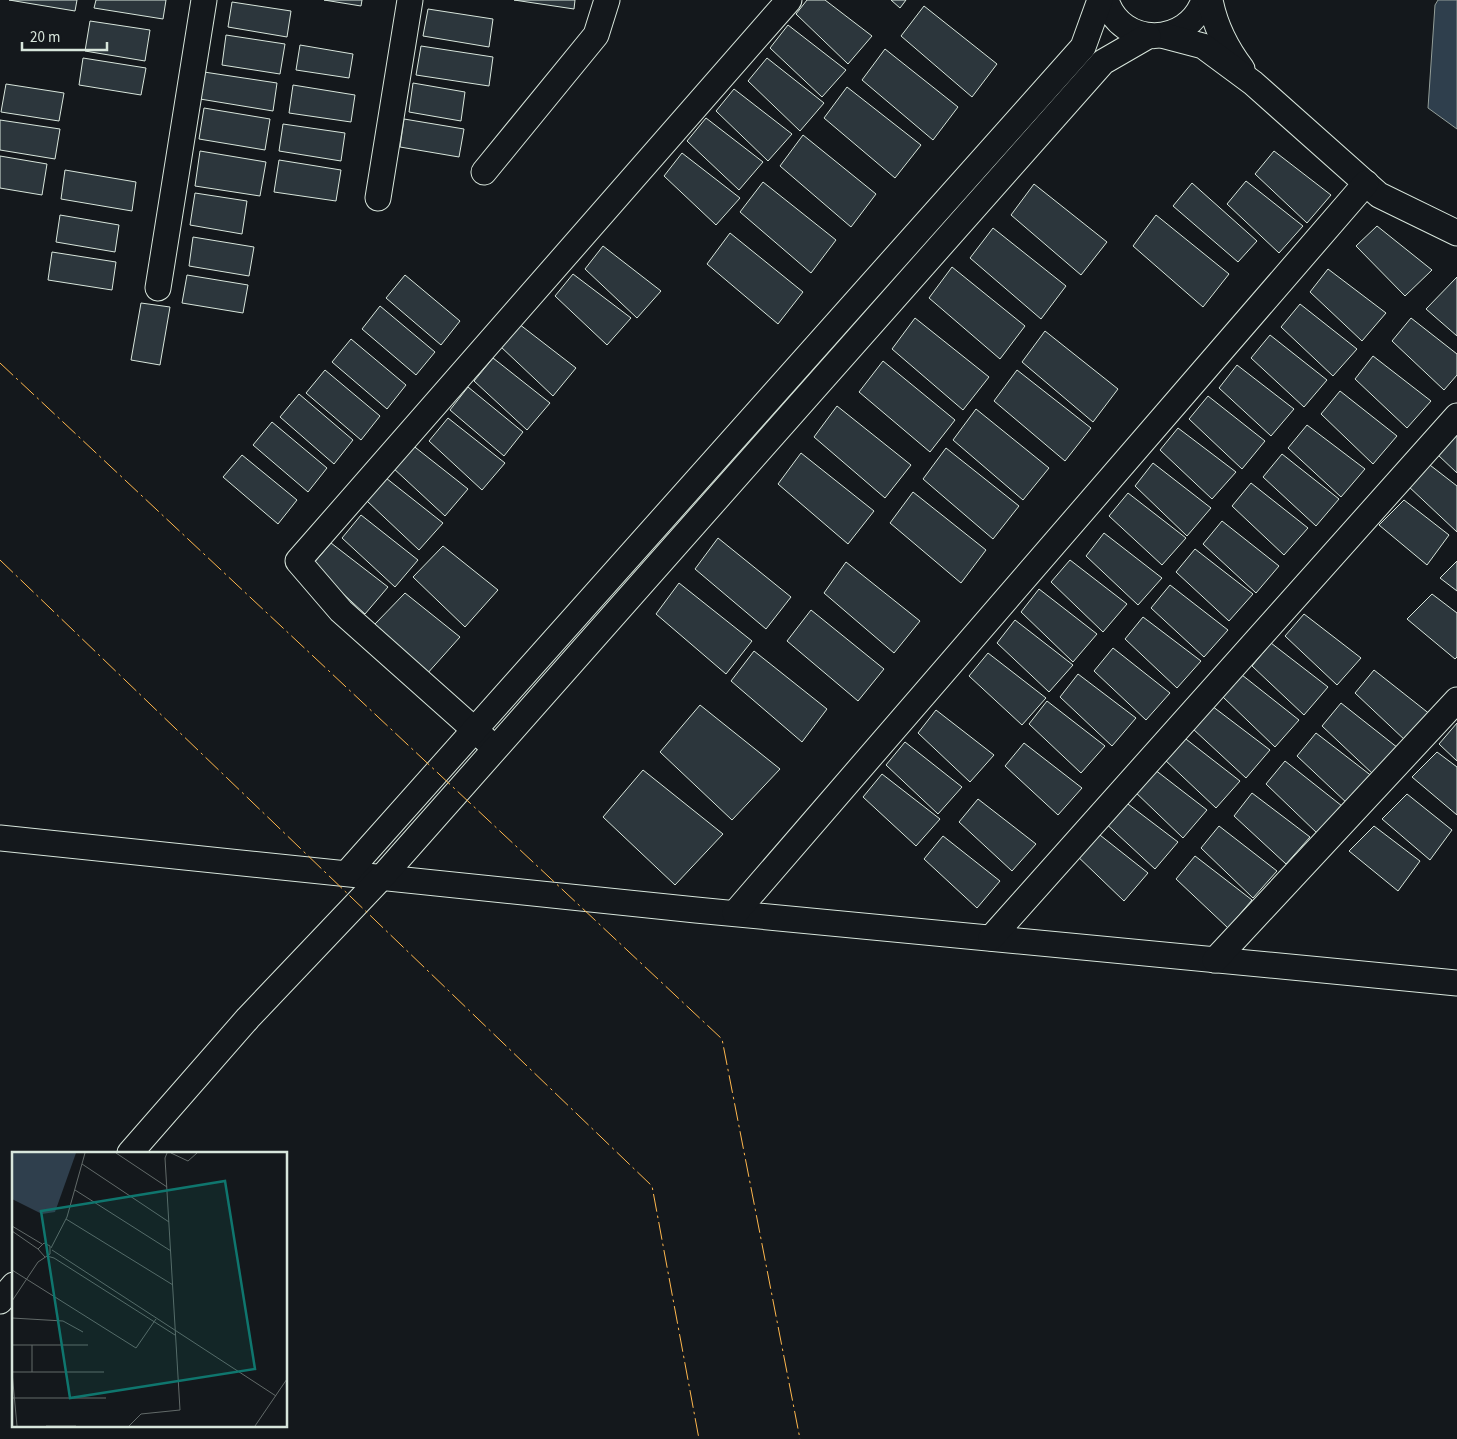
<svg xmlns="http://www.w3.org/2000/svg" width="1457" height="1439" viewBox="0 0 1457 1439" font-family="'Source Sans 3',sans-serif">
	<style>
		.water { fill: #2f3f4d; stroke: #939e99 }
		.building { fill: #2c363c; stroke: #d8e6dc }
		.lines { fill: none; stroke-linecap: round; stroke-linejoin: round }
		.street-casing { stroke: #d8e6dc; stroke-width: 27 }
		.street { stroke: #14181c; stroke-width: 25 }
		.power { stroke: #ffb74d; stroke-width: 1; stroke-dasharray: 18 4 2.5 4; stroke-linecap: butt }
		.inset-road { fill: none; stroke: #626a69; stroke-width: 1 }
		.view { fill: #0f766e; fill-opacity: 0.15; stroke: #0f766e; stroke-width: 2.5 }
		.inset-edge { fill: none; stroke: #d8e6dc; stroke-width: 2.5 }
	</style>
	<rect width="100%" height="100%" fill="#14181c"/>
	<path class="water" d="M1438 0H1457V129L1428 108 1435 5Z"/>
	<g class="building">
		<path d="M9 0H77L75 11Z"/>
		<path d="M96 0H166L163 19 94 8Z"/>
		<path d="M324 0H362L361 6Z"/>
		<path d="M514 0H575L574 9Z"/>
		<path d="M807 0H825L872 36 848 64 796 14Z"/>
		<path d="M891 0H906L900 8Z"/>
		<path d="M232 2 291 11 287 37 228 27Z"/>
		<path d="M924 6 997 64 972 97 901 36Z"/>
		<path d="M428 9 493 19 489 47 423 36Z"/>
		<path d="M90 21 150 30 145 61 85 51Z"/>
		<path d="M788 25 846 70 822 97 770 48Z"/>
		<path d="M226 35 285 44 280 74 222 65Z"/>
		<path d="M300 45 353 54 349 78 296 70Z"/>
		<path d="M421 46 493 57 489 86 416 75Z"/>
		<path d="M885 49 958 107 933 140 862 80Z"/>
		<path d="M83 58 146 68 141 95 79 85Z"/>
		<path d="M767 58 824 103 800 131 748 81Z"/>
		<path d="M204 72 277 83 273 111 200 99Z"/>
		<path d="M413 83 465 92 461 121 409 112Z"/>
		<path d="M6 84 64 93 59 121 1 112Z"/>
		<path d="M293 85 355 95 351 122 289 113Z"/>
		<path d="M847 87 921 145 895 178 824 118Z"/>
		<path d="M734 89 792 134 768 161 716 111Z"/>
		<path d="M204 108 270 119 265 150 199 139Z"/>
		<path d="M706 118 763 162 739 190 687 141Z"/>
		<path d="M404 119 464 129 459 157 400 147Z"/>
		<path d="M0 120 60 129 55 159 0 150Z"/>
		<path d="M283 124 345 133 341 161 279 151Z"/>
		<path d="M803 135 876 194 851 227 780 166Z"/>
		<path d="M200 151 266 162 260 196 195 186Z"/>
		<path d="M1274 151 1331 195 1307 223 1255 174Z"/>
		<path d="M682 153 740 198 716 225 664 176Z"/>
		<path d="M0 156 47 164 42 195 0 188Z"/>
		<path d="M279 160 341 170 336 201 274 192Z"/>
		<path d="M65 170 136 182 132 211 61 199Z"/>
		<path d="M1246 181 1303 226 1279 253 1227 204Z"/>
		<path d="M763 182 836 240 811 273 740 212Z"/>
		<path d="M1192 183 1257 241 1238 262 1173 206Z"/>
		<path d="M1034 184 1107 242 1081 275 1011 215Z"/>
		<path d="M195 193 247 201 242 234 190 225Z"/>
		<path d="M60 215 119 225 115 252 56 242Z"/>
		<path d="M1156 215 1229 274 1203 307 1133 246Z"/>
		<path d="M1377 226 1432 270 1405 296 1356 246Z"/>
		<path d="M993 228 1066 286 1041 319 970 258Z"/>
		<path d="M730 233 803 292 778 324 707 264Z"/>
		<path d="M193 237 254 247 249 276 189 266Z"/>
		<path d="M603 246 661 291 637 318 585 269Z"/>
		<path d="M52 252 116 262 112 290 48 280Z"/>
		<path d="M952 267 1025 326 1000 359 929 298Z"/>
		<path d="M1328 269 1386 313 1362 341 1310 292Z"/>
		<path d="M573 274 631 318 607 345 555 296Z"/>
		<path d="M187 275 248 285 243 313 182 303Z"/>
		<path d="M405 275 460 321 441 345 386 298Z"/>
		<path d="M1457 277V336L1426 309Z"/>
		<path d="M141 303 170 307 160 365 131 360Z"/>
		<path d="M1300 304 1357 349 1333 376 1281 327Z"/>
		<path d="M380 306 435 352 416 375 362 329Z"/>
		<path d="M915 318 989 377 963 410 892 349Z"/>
		<path d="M1411 318 1457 354V375L1444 390 1392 341Z"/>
		<path d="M519 324 576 368 553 396 500 346Z"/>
		<path d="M1045 331 1118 389 1093 422 1022 362Z"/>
		<path d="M1270 335 1327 380 1304 407 1251 358Z"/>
		<path d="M351 339 406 385 387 409 332 362Z"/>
		<path d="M1373 356 1431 401 1407 428 1355 379Z"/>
		<path d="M493 358 550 403 527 430 474 381Z"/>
		<path d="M883 361 955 420 930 452 859 392Z"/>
		<path d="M1237 365 1294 409 1271 436 1219 388Z"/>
		<path d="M325 370 380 416 361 440 306 393Z"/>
		<path d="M1017 370 1091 428 1065 461 994 401Z"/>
		<path d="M468 387 523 432 504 456 450 410Z"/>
		<path d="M1340 391 1397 436 1373 464 1321 414Z"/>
		<path d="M299 394 353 440 334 464 280 417Z"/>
		<path d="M1208 396 1265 441 1242 469 1189 419Z"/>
		<path d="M837 406 911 465 885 498 814 437Z"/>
		<path d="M976 409 1049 468 1023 500 953 440Z"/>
		<path d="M448 418 505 463 482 490 429 441Z"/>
		<path d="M272 422 327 468 308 492 253 445Z"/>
		<path d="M1307 425 1365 469 1341 497 1288 448Z"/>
		<path d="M1178 428 1236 472 1212 499 1160 450Z"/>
		<path d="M1457 432V473L1437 454Z"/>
		<path d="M411 444 468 489 445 516 392 467Z"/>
		<path d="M946 448 1019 506 993 539 923 479Z"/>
		<path d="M801 453 874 511 848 544 778 484Z"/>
		<path d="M1282 454 1339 499 1316 526 1263 477Z"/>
		<path d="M242 455 297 500 278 524 223 477Z"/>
		<path d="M1426 462 1457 486V532L1407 485Z"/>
		<path d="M1153 463 1211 508 1187 536 1135 486Z"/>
		<path d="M386 478 443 523 419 550 367 501Z"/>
		<path d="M1251 483 1308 528 1284 555 1232 506Z"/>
		<path d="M913 492 986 550 961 583 890 523Z"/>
		<path d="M1128 493 1186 538 1162 565 1109 516Z"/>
		<path d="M1404 500 1449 535 1427 565 1379 525Z"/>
		<path d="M361 515 418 560 395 587 342 538Z"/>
		<path d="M1222 521 1279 566 1256 593 1203 544Z"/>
		<path d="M1104 533 1162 578 1138 605 1086 556Z"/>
		<path d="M718 538 791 597 766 629 695 569Z"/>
		<path d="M331 543 388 587 365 614 312 565Z"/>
		<path d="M443 546 498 590 465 627 413 577Z"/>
		<path d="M1195 549 1253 594 1229 621 1176 572Z"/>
		<path d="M1070 560 1127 604 1103 632 1051 582Z"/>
		<path d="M1457 561V591L1440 578Z"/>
		<path d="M846 562 920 621 894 653 824 593Z"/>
		<path d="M679 583 752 641 726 674 656 614Z"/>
		<path d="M1170 585 1228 630 1204 657 1151 608Z"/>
		<path d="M1039 589 1097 634 1073 662 1021 612Z"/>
		<path d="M405 593 460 637 426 675 375 624Z"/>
		<path d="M1432 594 1457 613V657L1455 659 1407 619Z"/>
		<path d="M811 610 884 669 858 701 787 641Z"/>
		<path d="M1304 614 1361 658 1337 685 1285 636Z"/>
		<path d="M1143 617 1201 661 1177 688 1125 639Z"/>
		<path d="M1015 620 1073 665 1049 692 997 643Z"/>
		<path d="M1271 643 1328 687 1304 715 1252 666Z"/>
		<path d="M1113 648 1170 693 1146 720 1094 671Z"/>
		<path d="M754 651 827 709 802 742 731 681Z"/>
		<path d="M988 653 1046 698 1022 725 969 676Z"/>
		<path d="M1374 670 1431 715 1407 742 1355 693Z"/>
		<path d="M1078 674 1136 718 1112 746 1060 697Z"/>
		<path d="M1242 675 1299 720 1275 747 1223 697Z"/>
		<path d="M1047 701 1105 746 1081 773 1029 724Z"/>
		<path d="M1341 703 1398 748 1374 775 1322 726Z"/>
		<path d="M700 705 780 769 732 820 660 752Z"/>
		<path d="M1212 706 1270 750 1246 778 1193 729Z"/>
		<path d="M936 710 994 755 970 782 918 733Z"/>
		<path d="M1457 723V761L1439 744Z"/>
		<path d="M1316 733 1373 777 1349 805 1297 756Z"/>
		<path d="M1182 736 1240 781 1216 808 1164 759Z"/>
		<path d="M905 742 962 787 938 814 886 765Z"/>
		<path d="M1024 743 1082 788 1058 815 1005 766Z"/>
		<path d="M1437 752 1457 767V815L1412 777Z"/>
		<path d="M1285 761 1342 806 1318 834 1266 784Z"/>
		<path d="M1150 766 1207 810 1183 838 1131 788Z"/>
		<path d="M643 770 723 834 675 885 603 817Z"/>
		<path d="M882 774 940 819 916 846 863 797Z"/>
		<path d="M1252 793 1310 837 1286 864 1234 816Z"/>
		<path d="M1407 794 1452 830 1430 860 1382 819Z"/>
		<path d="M1120 798 1178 842 1155 869 1102 820Z"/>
		<path d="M978 799 1036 844 1012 871 959 822Z"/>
		<path d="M1219 826 1277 871 1253 898 1201 848Z"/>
		<path d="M1374 826 1420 861 1398 891 1349 851Z"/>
		<path d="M1091 828 1148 873 1124 901 1072 851Z"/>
		<path d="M943 836 1000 881 977 908 924 859Z"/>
		<path d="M1195 856 1252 900 1228 928 1176 879Z"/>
	</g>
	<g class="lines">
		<defs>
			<g id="street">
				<path d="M1106 0C1121 48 1188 47 1204 0"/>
				<path d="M1210 0C1215 26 1226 48 1242 69"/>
				<path d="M1165 36 1203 46 1253 83 1379 195 1457 233"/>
				<path d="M484 172 596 35 607 0"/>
				<path d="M378 198 410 0"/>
				<path d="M158 288 204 0"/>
				<path d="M487 741 341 611 298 561 789 0"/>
				<path d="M0 838 696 910 1457 983"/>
				<path d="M347 873 1083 47 1100 0"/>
				<path d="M735 913 1366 183"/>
				<path d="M991 938 1457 416"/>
				<path d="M1215 960 1457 700"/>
				<path d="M130 1153 248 1018 382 877 1103 62 1148 36"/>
				<path d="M0 1301 14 1285"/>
			</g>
		</defs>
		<use href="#street" class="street-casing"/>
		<use href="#street" class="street"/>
		<g class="power">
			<path d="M0 363 722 1039 800 1439"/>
			<path d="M0 560 652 1186 699 1439"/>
		</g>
	</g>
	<g transform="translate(12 1152)">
		<rect width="275" height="275" fill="#14181c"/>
		<path d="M0 1H64L43 60 30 62 0 47Z" fill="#2f3f4d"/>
		<path class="inset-road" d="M104 1 155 35M159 1 176 9 185 1M70 12 157 70M63 38 159 99M54 67 161 133M0 74 30 92M0 79 26 97M39 96 55 65 73 1M40 98 264 244M35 104 42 106 163 183M0 118 124 196 144 167M0 149 26 110 38 102V94L32 91 26 97 33 105M0 166 51 169 71 180M0 193H76M0 220H92M0 220 5 274M20 220V193M0 246H94M34 274H64M117 274 129 262 168 258 153 6 155 1M243 274 275 227"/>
		<path class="view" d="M213 29 243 217 58 246 29 59Z"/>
		<rect width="275" height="275" class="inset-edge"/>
	</g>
	<path d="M22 42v8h85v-8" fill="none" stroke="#d8e6dc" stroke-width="2.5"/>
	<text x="30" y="42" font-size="15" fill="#d8e6dc" stroke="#14181c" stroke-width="4" paint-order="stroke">20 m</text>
</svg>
